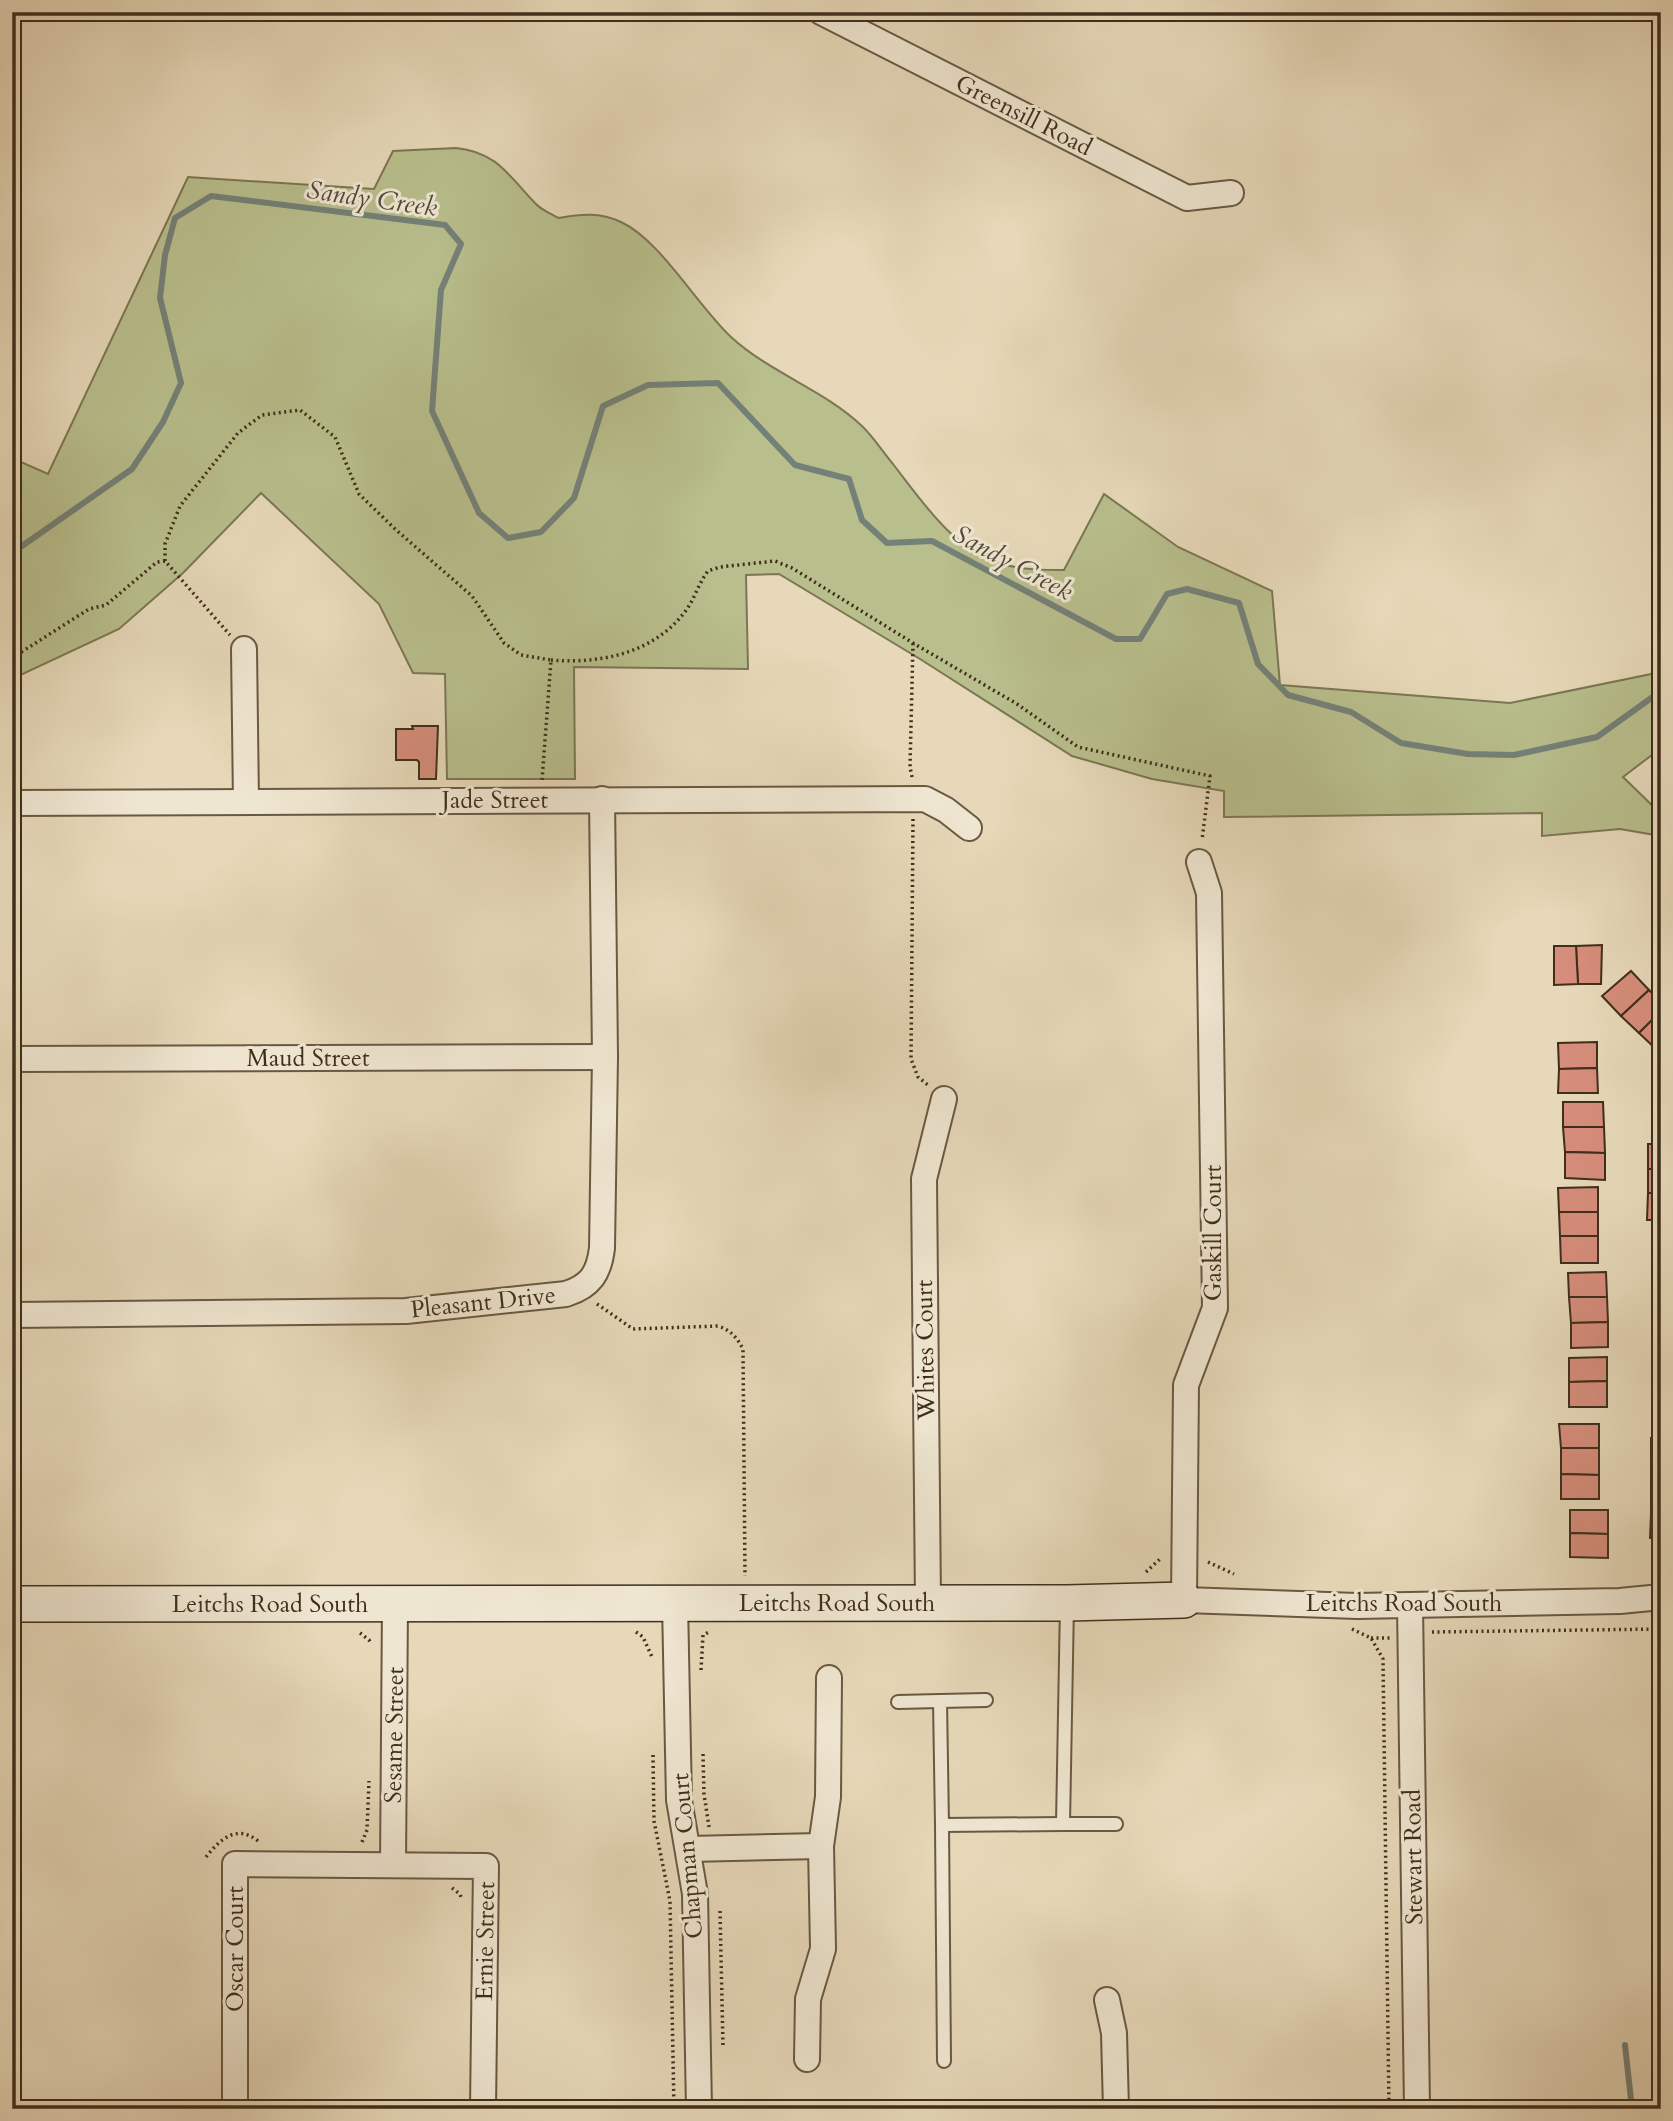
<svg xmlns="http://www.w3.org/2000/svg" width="1673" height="2121" viewBox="0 0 1673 2121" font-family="Cardo,serif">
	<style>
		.green { fill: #b8be8c; stroke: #7c7654; stroke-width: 2 }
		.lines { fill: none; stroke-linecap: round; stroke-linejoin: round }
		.stream { stroke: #748178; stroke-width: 6 }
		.building { fill: #d68d7b; stroke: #402e1b; stroke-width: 2 }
		.lane-casing { stroke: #6a5842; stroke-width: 16 }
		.street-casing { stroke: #6a5842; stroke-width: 28 }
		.secondary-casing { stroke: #402e1b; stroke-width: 38 }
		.path { stroke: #402e1b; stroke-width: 3.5; stroke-dasharray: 2 3.5; stroke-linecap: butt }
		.lane { stroke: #efe6d1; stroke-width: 12 }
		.street { stroke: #efe6d1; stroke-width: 24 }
		.secondary { stroke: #efe6d1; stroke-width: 35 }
		.labels { text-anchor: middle; stroke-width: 6; stroke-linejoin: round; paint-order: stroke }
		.street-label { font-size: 24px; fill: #402e1b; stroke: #efe6d1 }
		.water-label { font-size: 26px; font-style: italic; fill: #514a3a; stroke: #efe6d1 }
	</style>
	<rect width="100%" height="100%" fill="#e6d8b8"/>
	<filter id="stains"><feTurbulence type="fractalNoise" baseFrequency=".00286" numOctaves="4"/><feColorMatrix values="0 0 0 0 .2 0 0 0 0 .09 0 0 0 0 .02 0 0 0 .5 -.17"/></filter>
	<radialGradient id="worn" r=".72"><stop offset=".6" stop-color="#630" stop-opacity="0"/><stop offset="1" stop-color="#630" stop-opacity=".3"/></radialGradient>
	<path class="green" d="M456 148C497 152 509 176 535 203 541 210 551 214 559 218 581 214 600 212 621 222 660 240 697 305 731 337 770 373 825 390 863 427 874 438 883 452 893 464 924 504 954 551 1006 565 1025 570 1045 570 1064 570L1104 494 1178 547 1272 591 1280 685 1510 703 1661 672V748L1623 777 1661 814V836L1620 829 1542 836V813L1224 817V791L1152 779 1072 756 920 659 779 574 746 575 748 669 574 667 575 779H447L445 674 413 673 379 604 261 493 183 573 119 629 12 679V458L48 474 188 177 374 189 393 151Z"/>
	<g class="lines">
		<g class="stream">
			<path d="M12 536 22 546 132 469 163 422 181 383 160 298 165 255 175 218 211 196 445 225 461 244 441 290 432 411 479 513 508 538 541 532 574 498 603 406 648 385 718 383 795 465 849 479 862 520 887 543 932 541 1116 639H1140L1167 594 1187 589 1239 603 1258 664 1288 695 1351 712 1401 743 1468 754 1514 755 1597 737 1661 691"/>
			<path d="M1625 2045 1632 2109"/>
		</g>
	</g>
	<g class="building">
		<path d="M412 726H438L436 779H419V762L417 760H396V729H413Z"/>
		<path d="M1602 945 1601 984H1578L1576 946Z"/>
		<path d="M1554 946H1576L1578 984 1554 985Z"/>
		<path d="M1631 971 1649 990 1621 1016 1602 996Z"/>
		<path d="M1649 990 1661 1002V1011L1639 1033 1621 1016Z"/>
		<path d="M1661 1011V1046L1657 1050 1639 1033Z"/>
		<path d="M1597 1042V1068L1559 1069 1558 1043Z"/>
		<path d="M1661 1060V1083H1657L1655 1061Z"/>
		<path d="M1597 1068 1598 1093H1558L1559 1069Z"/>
		<path d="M1657 1083H1661V1106L1656 1107Z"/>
		<path d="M1563 1102H1603L1604 1127H1563Z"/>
		<path d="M1661 1106V1135H1656V1107Z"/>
		<path d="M1563 1127H1604L1605 1153 1565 1152Z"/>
		<rect x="1648" y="1144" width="13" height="25"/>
		<path d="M1565 1152 1605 1153V1180L1565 1178Z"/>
		<rect x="1648" y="1169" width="13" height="24"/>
		<path d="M1598 1187V1212H1559L1558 1188Z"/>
		<path d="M1648 1193H1661V1220H1647Z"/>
		<path d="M1559 1212H1598V1236H1560Z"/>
		<path d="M1560 1236H1598V1263H1561Z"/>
		<path d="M1653 1268H1661V1293H1654Z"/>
		<path d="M1606 1272 1607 1297H1569L1568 1273Z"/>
		<path d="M1654 1293H1661V1319H1655Z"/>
		<path d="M1569 1297H1607L1608 1322 1571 1323Z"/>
		<rect x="1655" y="1319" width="6" height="25"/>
		<path d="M1608 1322V1347L1571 1348V1323Z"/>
		<rect x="1656" y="1354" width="5" height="24"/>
		<path d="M1607 1357V1381L1569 1382V1358Z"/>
		<rect x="1656" y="1378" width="5" height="26"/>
		<path d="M1607 1381V1407H1569V1382Z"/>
		<path d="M1656 1404H1661V1430H1655Z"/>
		<path d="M1559 1424H1599V1448H1561Z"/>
		<path d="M1651 1438H1661V1463L1651 1462Z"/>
		<path d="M1561 1448H1599V1475L1561 1474Z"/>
		<path d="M1651 1462 1661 1463V1489H1651Z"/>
		<path d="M1561 1474 1599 1475V1499H1561Z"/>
		<rect x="1651" y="1489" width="10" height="25"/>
		<path d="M1570 1510H1608V1534L1570 1533Z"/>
		<path d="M1651 1514H1661V1537L1650 1538Z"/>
		<path d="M1570 1533 1608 1534V1558L1570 1557Z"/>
	</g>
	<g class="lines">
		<defs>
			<g id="lane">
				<path d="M1067 1604 1063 1824H1116"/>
				<path d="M986 1700 940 1701 942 1825 1063 1824"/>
				<path d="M898 1702 940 1701"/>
				<path d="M942 1825 944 2061"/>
			</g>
			<g id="street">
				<path d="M821 12 1187 198 1231 193"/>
				<path d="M244 649 246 802"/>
				<path d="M12 803 925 799 946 810 969 828"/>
				<path d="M1199 862 1209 893 1215 1308 1186 1385 1184 1600 1357 1606 1620 1601 1661 1597"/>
				<path d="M12 1059 605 1057"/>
				<path d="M12 1315 406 1311 566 1294C591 1286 599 1273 602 1248L605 1057 602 799"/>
				<path d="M675 1603 679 1800 695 1894 699 2109"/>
				<path d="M928 1603 924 1179 944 1099"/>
				<path d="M1410 1605 1417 2109"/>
				<path d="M689 1849 821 1846"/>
				<path d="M393 1865 395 1604"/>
				<path d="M1107 2000 1114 2033 1116 2109"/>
				<path d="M807 2059 808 1999 823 1949 821 1846 828 1797 829 1678"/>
				<path d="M235 2109V1864L486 1866 483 2109"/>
			</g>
			<path id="secondary" d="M12 1604 1067 1603 1184 1600"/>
		</defs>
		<use href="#lane" class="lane-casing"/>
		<use href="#street" class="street-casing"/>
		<use href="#secondary" class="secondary-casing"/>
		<g class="path">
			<path d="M165 561V544L180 506 238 433 262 415 300 410 335 437 359 494 395 529 472 596 504 643 521 655 551 660 542 781"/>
			<path d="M12 658 89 609 106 605 157 562 165 561 230 635"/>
			<path d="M551 660C599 664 652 654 684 613 694 601 698 584 708 571L720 567 775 561 792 568 913 643 1017 704 1078 747 1210 776 1202 840"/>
			<path d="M912 777 910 767 913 643"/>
			<path d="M913 819 911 1059 918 1077 929 1086"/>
			<path d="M597 1304 633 1329 718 1326C731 1330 737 1338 743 1349L745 1576"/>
			<path d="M1208 1562 1234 1574"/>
			<path d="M1146 1572 1160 1559"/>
			<path d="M1352 1629 1371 1638 1383 1659 1389 2109"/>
			<path d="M636 1632 643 1637 652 1657"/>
			<path d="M1432 1632 1661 1629"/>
			<path d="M360 1633 369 1640 371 1644"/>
			<path d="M1371 1638H1390"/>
			<path d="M701 1670 703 1635 709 1632"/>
			<path d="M703 1754 704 1794 709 1827"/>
			<path d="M653 1755 654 1821 670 1901 674 2109"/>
			<path d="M362 1842 367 1830 369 1781"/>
			<path d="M206 1857C220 1839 237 1824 258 1841"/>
			<path d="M452 1888 460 1894 462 1900"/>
			<path d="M720 1911 723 2046"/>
		</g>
		<use href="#lane" class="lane"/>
		<use href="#street" class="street"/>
		<use href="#secondary" class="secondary"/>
	</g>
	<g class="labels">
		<g class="street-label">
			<text transform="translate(1024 115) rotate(27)" y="8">Greensill Road</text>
			<text x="495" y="808">Jade Street</text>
			<text x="308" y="1066">Maud Street</text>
			<text transform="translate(1213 1233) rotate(-90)" y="8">Gaskill Court</text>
			<text transform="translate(483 1302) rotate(-6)" y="8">Pleasant Drive</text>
			<text transform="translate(925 1350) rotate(-91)" y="8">Whites Court</text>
			<text x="837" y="1611">Leitchs Road South</text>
			<text x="1404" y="1611">Leitchs Road South</text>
			<text x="270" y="1612">Leitchs Road South</text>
			<text transform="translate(394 1735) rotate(-89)" y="8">Sesame Street</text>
			<text transform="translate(687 1856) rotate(-95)" y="8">Chapman Court</text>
			<text transform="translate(1413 1857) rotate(-91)" y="8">Stewart Road</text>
			<text transform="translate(485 1941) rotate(-89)" y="8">Ernie Street</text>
			<text transform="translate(235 1949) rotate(-90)" y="8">Oscar Court</text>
		</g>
		<g class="water-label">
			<text transform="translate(372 198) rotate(8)" y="9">Sandy Creek</text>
			<text transform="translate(1013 562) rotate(28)" y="9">Sandy Creek</text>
		</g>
	</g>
	<rect width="1673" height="2121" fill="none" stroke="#e6d8b8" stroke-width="42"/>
	<rect x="14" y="14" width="1645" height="2093" fill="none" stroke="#402e1b" stroke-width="3.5"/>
	<rect x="21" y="21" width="1631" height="2079" fill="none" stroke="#402e1b" stroke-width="2"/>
	<rect width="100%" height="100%" filter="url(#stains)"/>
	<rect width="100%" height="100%" fill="url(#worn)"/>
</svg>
